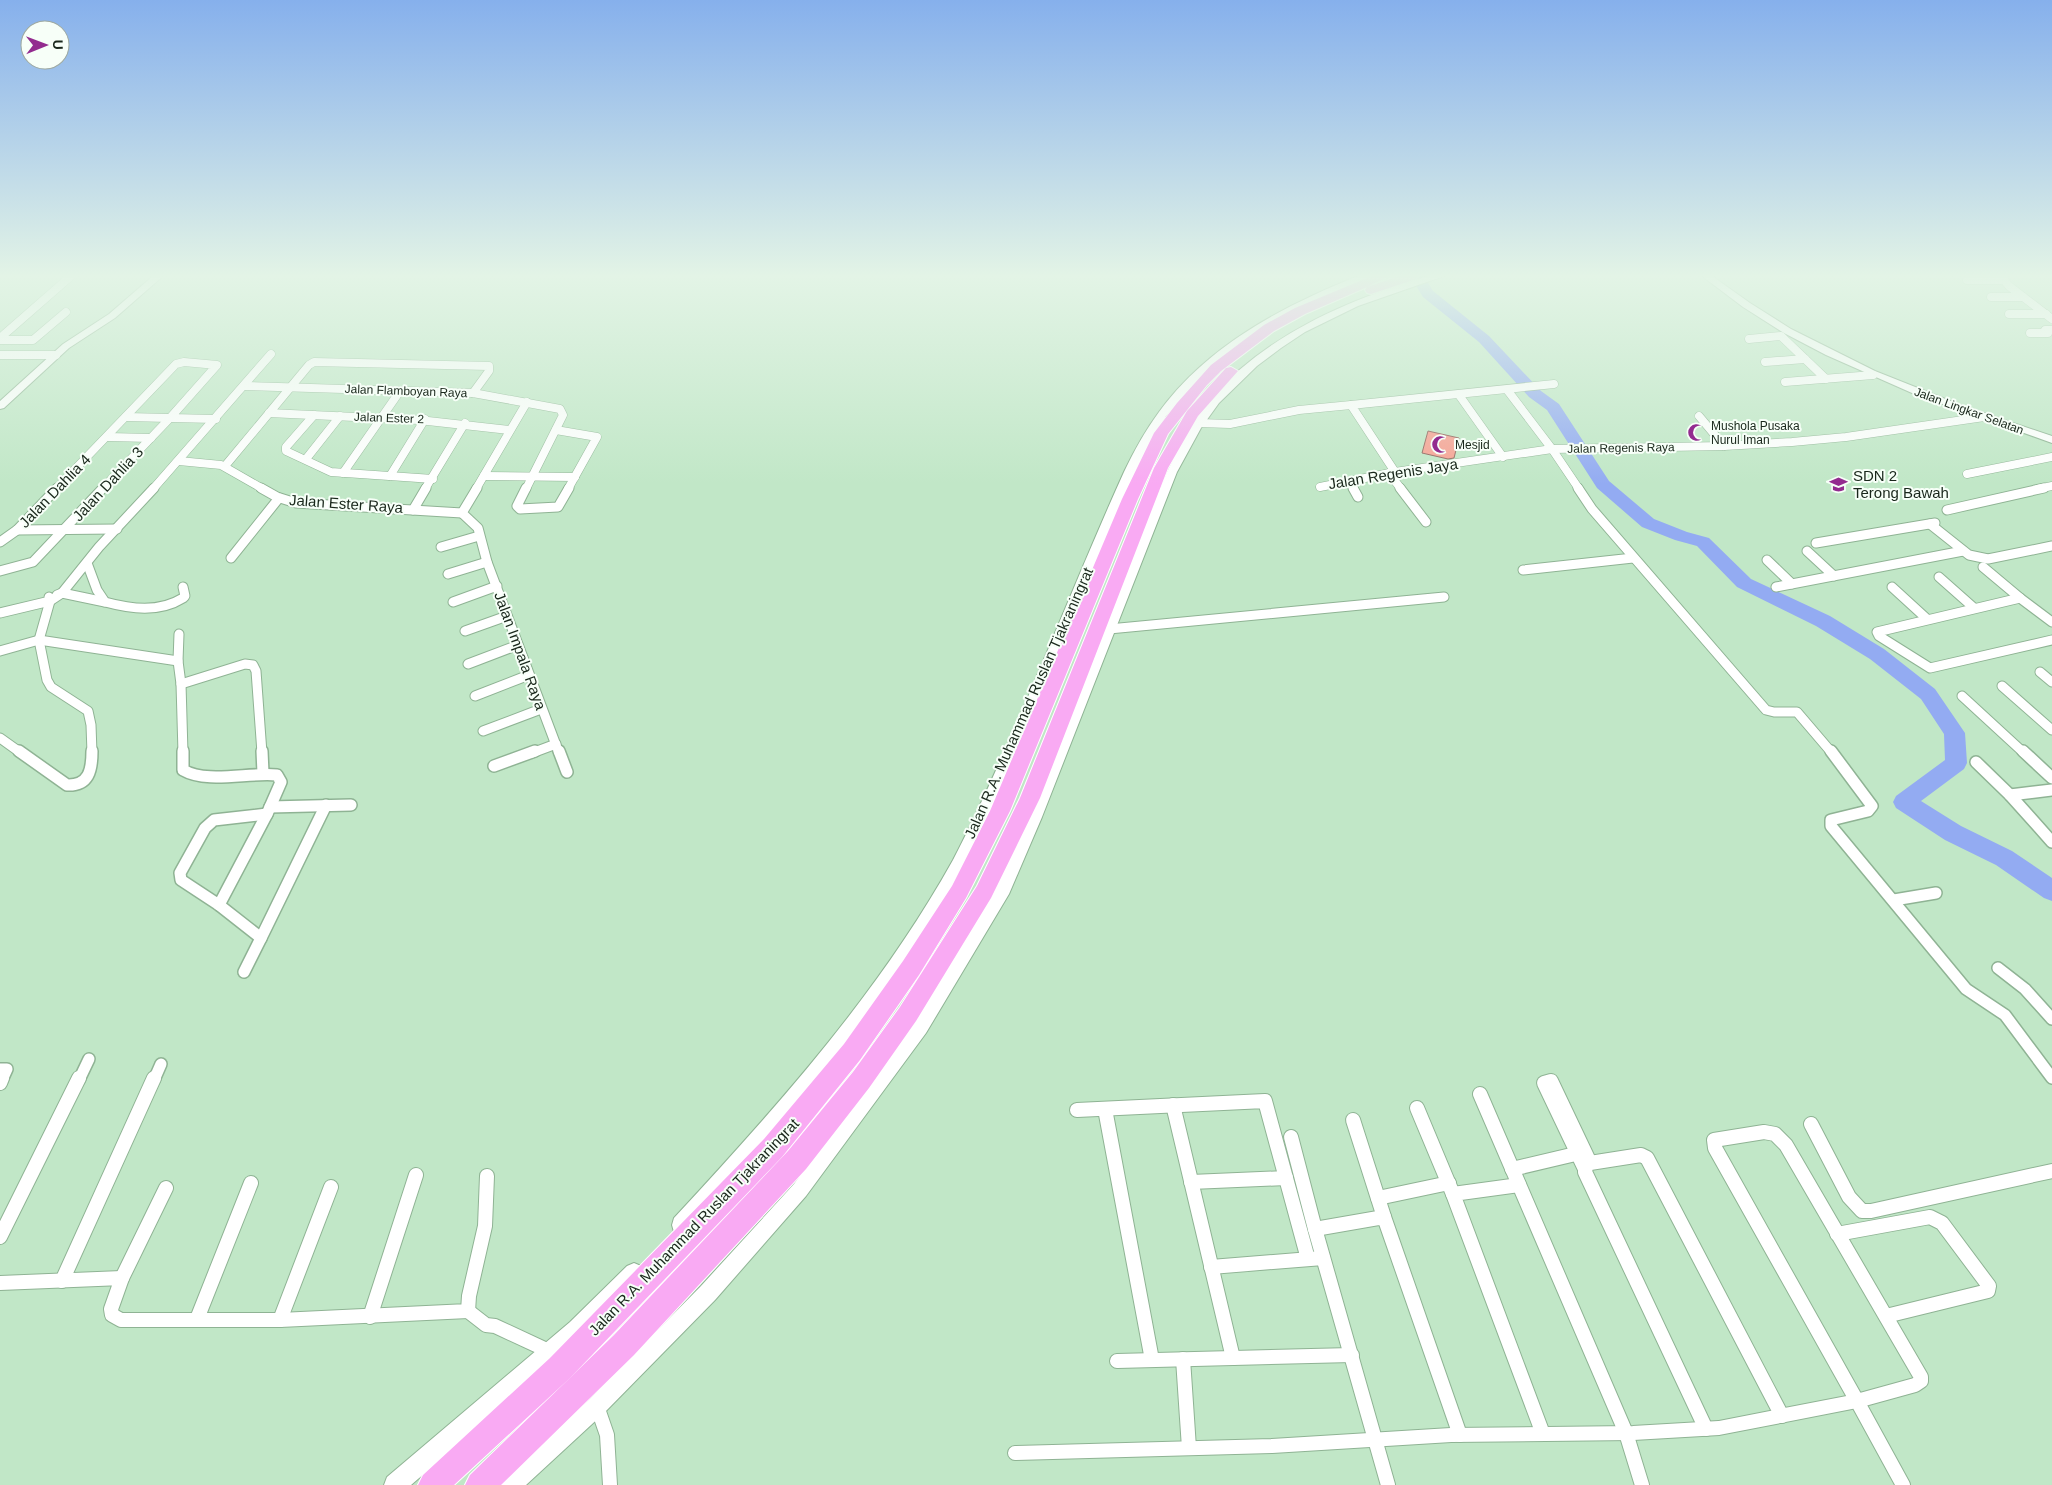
<svg xmlns="http://www.w3.org/2000/svg" width="2052" height="1485" viewBox="0 0 2052 1485" font-family="Helvetica,sans-serif">
	<style>
		.lines { fill: none; stroke-linecap: round; stroke-linejoin: round }
		.river { fill: #93abf2; fill-rule: evenodd }
		.building { fill: #f7a193; stroke: #91645d }
		.street-far3-casing { stroke: #8fb394; stroke-width: 9 }
		.street-far2-casing { stroke: #8fb394; stroke-width: 11 }
		.street-far1-casing { stroke: #8fb394; stroke-width: 14 }
		.street-casing { stroke: #8fb394; stroke-width: 16 }
		.secondary-casing { stroke: #8fb394; stroke-width: 2 }
		.highway-casing { stroke: #fff; stroke-width: 2 }
		.street-far3 { stroke: #fff; stroke-width: 8 }
		.street-far2 { stroke: #fff; stroke-width: 9 }
		.street-far1 { stroke: #fff; stroke-width: 11 }
		.street { stroke: #fff; stroke-width: 14 }
		.secondary { fill: #fff; fill-rule: evenodd }
		.highway { fill: #f9aaf3; fill-rule: evenodd }
		.labels { text-anchor: middle; stroke-width: 4; stroke-linejoin: round; paint-order: stroke }
		.far-street-label { font-size: 12px; fill: #19271b; stroke: #f7fff8 }
		.far-poi-label { font-size: 12px; fill: #19271b; stroke: #f7fff8; text-anchor: start }
		.street-label { font-size: 15px; fill: #19271b; stroke: #f7fff8 }
		.poi-label { font-size: 15px; fill: #19271b; stroke: #f7fff8; text-anchor: start }
	</style>
	<rect width="100%" height="100%" fill="#c1e7c7"/>
	<g class="lines">
		<path class="river" d="M1410 276H1424L1433 291 1489 336 1541 391 1559 404 1609 481 1654 519 1687 532 1709 538 1751 579 1830 616 1884 649 1935 689 1965 733 1967 763 1964 769 1921 801 1961 826 2012 851 2052 878V901L2044 898 1996 865 1945 840 1896 808 1893 802 1896 796 1945 760 1944 734 1921 699 1870 659 1816 626 1737 587 1697 546 1675 540 1642 527 1597 488 1547 410 1529 397 1479 342 1423 297Z"/>
	</g>
	<path class="building" d="M1428 431 1459 438 1454 458 1448 459 1422 453Z"/>
	<g class="lines">
		<defs>
			<g id="street-far3">
				<path d="M2001 276 2009 286 2052 319"/>
				<path d="M1967 280H2004"/>
				<path d="M1991 297H2023"/>
				<path d="M2009 314H2046"/>
				<path d="M2030 333H2048L2045 330H2052"/>
				<path d="M0 338 71 276"/>
				<path d="M1749 339 1781 336 1826 379"/>
				<path d="M0 340H33L66 312"/>
				<path d="M0 355H56"/>
				<path d="M1765 362 1805 359"/>
				<path d="M1785 382 1873 375"/>
				<path d="M244 386 473 393 560 409 563 415 526 489"/>
				<path d="M1508 391 1552 449 1579 489"/>
				<path d="M1459 395 1503 457"/>
				<path d="M269 413 419 420 509 430"/>
				<path d="M314 415 286 447V451L331 472 433 479"/>
				<path d="M1699 416 1724 446"/>
				<path d="M126 417 170 418"/>
				<path d="M1199 423 1230 424 1299 410 1351 405"/>
				<path d="M556 430 597 437 568 489"/>
				<path d="M108 437 151 438"/>
				<path d="M306 459 340 416"/>
				<path d="M179 461 221 465 263 489"/>
				<path d="M225 466 309 365 314 362 489 366V371L473 393"/>
				<path d="M1395 472 1351 405 1554 384"/>
				<path d="M343 473 400 391"/>
				<path d="M1389 473 1401 489"/>
				<path d="M1967 474 2052 457"/>
				<path d="M390 476 425 419"/>
				<path d="M484 476 575 477"/>
				<path d="M1349 481 1354 489"/>
				<path d="M1320 487 1395 472 1552 449 1724 446 1792 442 1846 437 1984 417"/>
				<path d="M56 489 176 364 184 362 217 365 170 418 216 419"/>
				<path d="M102 489 170 418"/>
				<path d="M153 489 271 354"/>
				<path d="M425 489 465 423"/>
				<path d="M476 489 527 402"/>
				<path d="M2038 489 2052 486"/>
			</g>
			<g id="street-far2">
				<path d="M261 488 277 497 296 503 462 513"/>
				<path d="M477 488 462 513 478 528 487 562 559 753"/>
				<path d="M526 488 517 506 520 509 558 507 569 488"/>
				<path d="M1353 488 1358 497"/>
				<path d="M1400 488 1426 522"/>
				<path d="M1578 488 1592 509 1766 710 1774 712H1797L1832 753"/>
				<path d="M413 510 426 488"/>
				<path d="M1947 510 2044 488"/>
				<path d="M1930 524 1969 555 1988 559 2052 546"/>
				<path d="M17 530 117 529"/>
				<path d="M0 542 17 530 57 488"/>
				<path d="M1816 543 1935 523"/>
				<path d="M441 547 479 536"/>
				<path d="M1807 551 1834 576"/>
				<path d="M231 558 279 498"/>
				<path d="M1767 560 1792 584"/>
				<path d="M87 563 97 590 105 602C131 609 159 613 183 598L185 596 183 587"/>
				<path d="M1983 567 2020 598"/>
				<path d="M1523 570 1633 558"/>
				<path d="M0 571 33 562 103 488"/>
				<path d="M448 574 487 562"/>
				<path d="M1939 577 1974 608"/>
				<path d="M1776 587 1963 551"/>
				<path d="M1892 587 1927 619"/>
				<path d="M57 595 62 593 105 602"/>
				<path d="M49 597 50 601 39 640 47 680 51 687 88 711 91 725 92 753"/>
				<path d="M453 602 497 586"/>
				<path d="M0 613 50 601 62 593 99 547 154 488"/>
				<path d="M2052 622 2020 598 1877 632 1879 636 1930 668 2052 640"/>
				<path d="M1109 629 1444 597"/>
				<path d="M465 631 507 616"/>
				<path d="M0 651 39 640 178 661 181 684 183 753"/>
				<path d="M178 661 179 634"/>
				<path d="M468 664 518 645"/>
				<path d="M2040 672 2052 682"/>
				<path d="M181 684 245 664 253 665 256 671 262 753"/>
				<path d="M2002 686 2052 730"/>
				<path d="M475 696 529 675"/>
				<path d="M1962 696 2024 753"/>
				<path d="M483 731 541 709"/>
				<path d="M0 738 21 753"/>
				<path d="M532 753 556 744"/>
			</g>
			<g id="street-far1">
				<path d="M19 751 67 785C89 786 92 770 92 751"/>
				<path d="M183 751V770C207 784 249 772 277 775L281 782 267 814 219 905"/>
				<path d="M262 751 263 773"/>
				<path d="M559 751 567 772"/>
				<path d="M1831 751 1872 806 1868 811 1831 820V826L1966 989 2005 1015 2052 1078"/>
				<path d="M2023 751 2052 778"/>
				<path d="M1976 762 2010 795 2052 842"/>
				<path d="M494 766 535 751"/>
				<path d="M2010 795 2052 790"/>
				<path d="M270 807 351 805"/>
				<path d="M267 814 214 820 205 828 180 873 181 880 219 905 261 938 326 805"/>
				<path d="M1894 900 1936 893"/>
				<path d="M1998 968 2025 989 2052 1019"/>
				<path d="M244 972 261 938"/>
				<path d="M0 1069H7L2 1080"/>
				<path d="M79 1080 89 1059"/>
				<path d="M154 1080 161 1064"/>
			</g>
			<g id="street">
				<path d="M0 1083 2 1078"/>
				<path d="M1480 1094 1626 1433 1642 1485"/>
				<path d="M1173 1105 1233 1358"/>
				<path d="M1417 1108 1453 1194"/>
				<path d="M1105 1109 1152 1360"/>
				<path d="M1077 1110 1265 1101 1308 1259"/>
				<path d="M1353 1120 1384 1217"/>
				<path d="M1811 1124 1849 1197 1862 1211H1871L2052 1171"/>
				<path d="M1764 1132 1775 1134 1786 1145 1921 1377V1381L1915 1385 1857 1401 1715 1148 1714 1140Z"/>
				<path d="M1291 1137 1315 1229"/>
				<path d="M1512 1169 1584 1152"/>
				<path d="M1585 1169 1544 1083 1551 1081 1590 1163"/>
				<path d="M1191 1182 1286 1178"/>
				<path d="M1519 1185 1453 1194 1543 1434"/>
				<path d="M1378 1198 1449 1183"/>
				<path d="M1837 1234 1930 1217 1942 1223 1989 1286 1988 1291 1886 1316"/>
				<path d="M0 1237 79 1078"/>
				<path d="M1211 1267 1323 1258"/>
				<path d="M122 1278 166 1188"/>
				<path d="M62 1281 154 1078"/>
				<path d="M0 1283 122 1278 111 1309 112 1315 121 1320H280L468 1311 469 1296 485 1226 487 1176"/>
				<path d="M468 1311 486 1325 495 1326 551 1352"/>
				<path d="M370 1317 416 1175"/>
				<path d="M197 1319 251 1183"/>
				<path d="M280 1320 331 1187"/>
				<path d="M1183 1359 1189 1448"/>
				<path d="M1117 1361 1352 1355"/>
				<path d="M597 1406 607 1435 610 1485"/>
				<path d="M1706 1429 1585 1172 1586 1166 1590 1163 1641 1155 1647 1158 1782 1416"/>
				<path d="M1015 1453 1272 1446 1451 1435 1633 1433 1719 1428 1857 1401 1903 1485"/>
				<path d="M1388 1485 1315 1229 1384 1217 1460 1435"/>
			</g>
			<g id="secondary">
				<path d="M153 276H163L115 318 69 348 4 408 0 409V401L63 344 109 314Z"/>
				<path d="M1358 276H1371L1291 313 1243 342 1220 360 1199 379 1166 416 1145 452 1126 492 1004 783 955 883 901 968 841 1052 772 1138 688 1232 681 1234 674 1232 672 1225 674 1218C777 1107 879 993 953 860 975 818 994 775 1013 732 1051 645 1085 558 1124 472 1134 451 1145 431 1159 412 1208 345 1283 306 1358 276Z"/>
				<path d="M1429 276H1444L1358 306 1305 332 1281 348 1257 366 1219 403 1201 428 1177 472 1042 817 1009 894 926 1033 806 1196 715 1300 604 1413 526 1485H499L502 1477 590 1399 701 1286 794 1184 914 1023 995 890 1028 817 1167 472C1180 446 1193 419 1212 397 1269 333 1350 299 1429 276Z"/>
				<path d="M1702 276H1712L1750 303 1791 329 1875 371 1963 406 2052 436V443L1912 393 1826 355 1784 333 1743 307Z"/>
				<path d="M634 1263 641 1266 644 1273 641 1280 584 1336 411 1485H384L387 1477 570 1322 627 1266Z"/>
			</g>
			<g id="highway">
				<path d="M1372 276H1389L1367 287 1399 276H1418L1416 279 1371 294 1367 293 1365 290 1367 287 1305 314 1274 331 1221 371 1207 385 1168 434 1138 499 1010 811 966 898 919 975 860 1060 782 1157 570 1378 454 1485H418L423 1475 550 1358 764 1139 844 1044 903 961 952 886 990 811 1122 499 1154 433 1177 403 1211 365 1264 325 1295 308Z"/>
				<path d="M1231 367 1238 371 1198 416 1168 468 1040 798 991 898 916 1021 869 1088 806 1169 634 1355 501 1485H465L470 1475 614 1335 788 1151 853 1072 900 1007 977 886 1020 798 1154 468 1187 411 1226 368Z"/>
			</g>
		</defs>
		<use href="#street-far3" class="street-far3-casing"/>
		<use href="#street-far2" class="street-far2-casing"/>
		<use href="#street-far1" class="street-far1-casing"/>
		<use href="#street" class="street-casing"/>
		<use href="#secondary" class="secondary-casing"/>
		<use href="#highway" class="highway-casing"/>
		<use href="#street-far3" class="street-far3"/>
		<use href="#street-far2" class="street-far2"/>
		<use href="#street-far1" class="street-far1"/>
		<use href="#street" class="street"/>
		<use href="#secondary" class="secondary"/>
		<use href="#highway" class="highway"/>
	</g>
	<linearGradient id="sky" x2="0" y2="1"><stop stop-color="#86b0ec"/><stop offset="0.57" stop-color="#e3f4e6"/><stop offset="1" stop-color="#e3f4e6" stop-opacity="0"/></linearGradient>
	<rect width="2052" height="484" fill="url(#sky)"/>
	<defs>
		<symbol id="mosque-bare" viewBox="-9 -9 18 18"><path d="M3.5-4.9A6 6 0 1 0 3.5 4.9A5 5 0 1 1 3.5-4.9Z" fill="#932b8f" stroke="#f7fff8" stroke-width="2.5" paint-order="stroke"/></symbol>
		<symbol id="school-bare" viewBox="-9 -9 18 18"><path d="M0-5L7-2L0 1L-7-2ZM-4 1L0 2.5L4 1V4Q0 6-4 4Z" fill="#932b8f" stroke="#f7fff8" stroke-width="2.5" paint-order="stroke"/></symbol>
	</defs>
	<g fill-rule="evenodd">
		<use href="#mosque-bare" x="1684" y="420" width="25" height="25"/>
		<use href="#mosque-bare" x="1428" y="432" width="25" height="25"/>
		<use href="#school-bare" x="1826" y="472" width="25" height="25"/>
	</g>
	<g class="labels">
		<g class="far-street-label">
			<text transform="translate(406 391) rotate(2)" y="4">Jalan Flamboyan Raya</text>
			<text transform="translate(1969 411) rotate(20)" y="4">Jalan Lingkar Selatan</text>
			<text transform="translate(389 418) rotate(2)" y="4">Jalan Ester 2</text>
			<text transform="translate(1621 448) rotate(-1)" y="4">Jalan Regenis Raya</text>
		</g>
		<g class="far-poi-label">
			<text x="1711" y="430">Mushola Pusaka<tspan x="1711" dy="14">Nurul Iman</tspan></text>
			<text x="1455" y="449">Mesjid</text>
		</g>
		<g class="street-label">
			<text transform="translate(1393 474) rotate(-9)" y="5">Jalan Regenis Jaya</text>
			<text transform="translate(108 484) rotate(-47)" y="5">Jalan Dahlia 3</text>
			<text transform="translate(55 491) rotate(-46)" y="5">Jalan Dahlia 4</text>
			<text transform="translate(346 504) rotate(4)" y="5">Jalan Ester Raya</text>
			<text transform="translate(520 651) rotate(70)" y="5">Jalan Impala Raya</text>
			<text transform="translate(1029 703) rotate(-66)" y="5">Jalan R.A. Muhammad Ruslan Tjakraningrat</text>
			<text transform="translate(694 1227) rotate(-46)" y="5">Jalan R.A. Muhammad Ruslan Tjakraningrat</text>
		</g>
		<g class="poi-label">
			<text x="1853" y="481">SDN 2<tspan x="1853" dy="17">Terong Bawah</tspan></text>
		</g>
	</g>
	<g transform="translate(45 45) rotate(89)"><circle r="24" fill="#f7fff8" stroke="#9ea9a0"/>
	<path d="M0-4L9 19L0 12L-9 19Z" fill="#932b8f"/>
	<text y="-8" font-size="14" font-weight="bold" text-anchor="middle" fill="#19271b">U</text>
	</g>
</svg>
